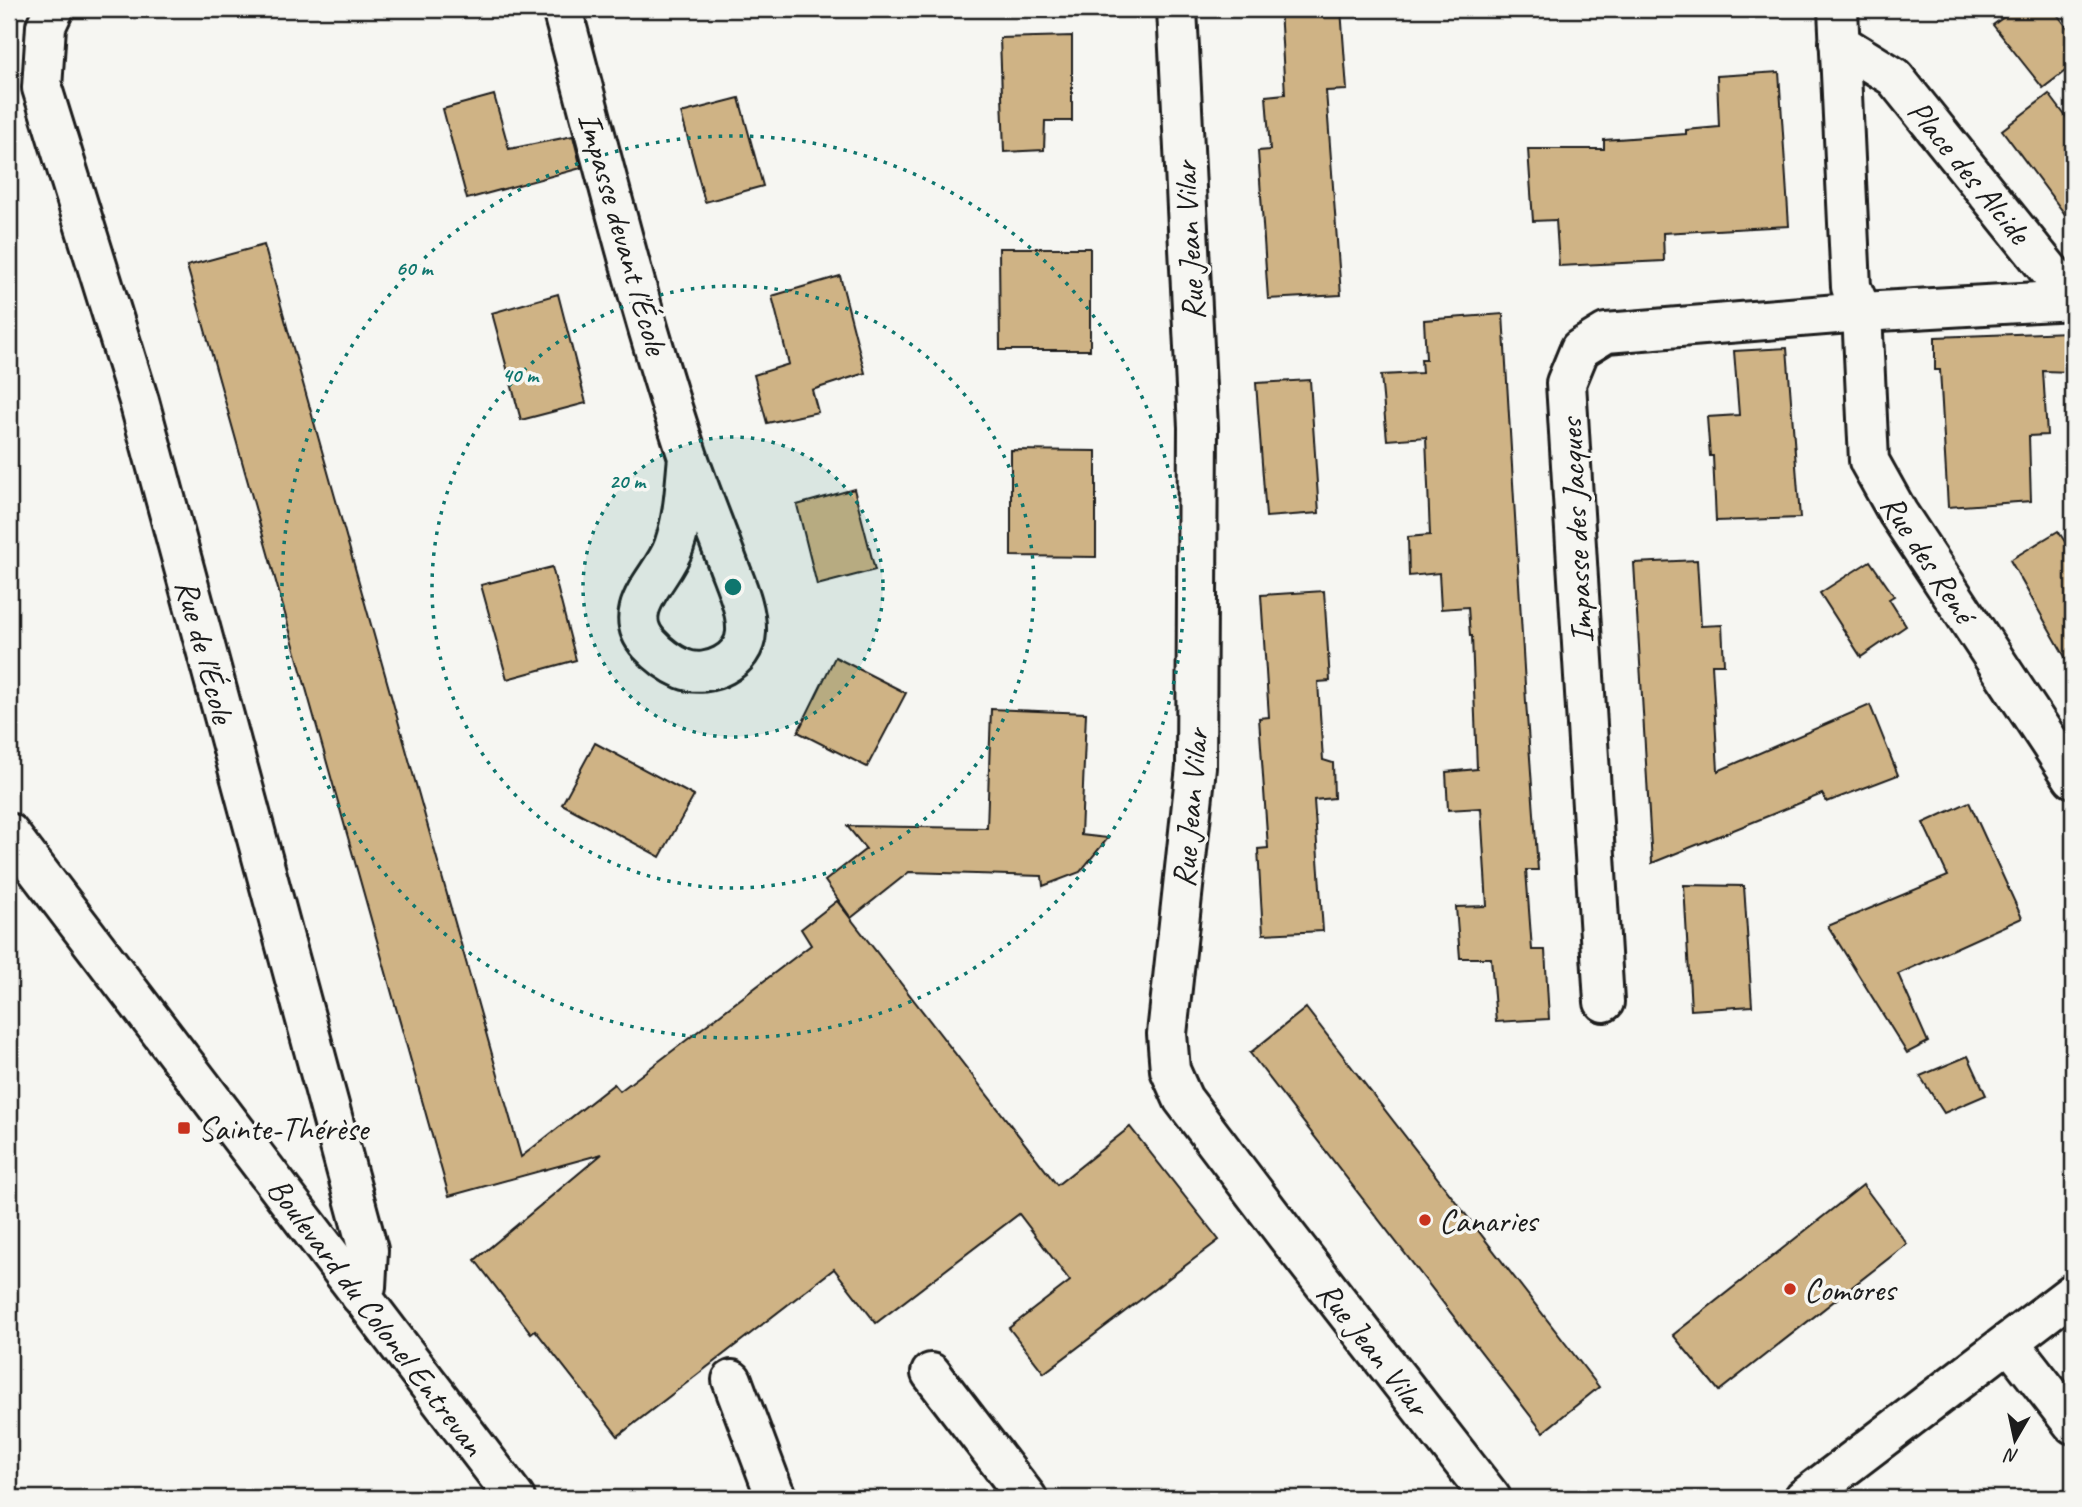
<svg xmlns="http://www.w3.org/2000/svg" width="2082" height="1507" viewBox="0 0 2082 1507" font-family="Caveat,sans-serif">
	<style>
		.building { fill: #cfb385; stroke: #1c1c1c; stroke-width: 2 }
		.lines { fill: none; stroke-linecap: round; stroke-linejoin: round }
		.minor-casing { stroke: #1c1c1c; stroke-width: 44 }
		.tertiary-casing { stroke: #1c1c1c; stroke-width: 44 }
		.minor { stroke: #f6f6f2; stroke-width: 38 }
		.tertiary { stroke: #f6f6f2; stroke-width: 38 }
		.ring { fill: none; stroke: #0f766e; stroke-width: 3.5; stroke-dasharray: 3.5 7 }
		.poi-dot { fill: #c8321e; stroke: #f6f6f2; stroke-width: 2.5 }
		.labels { text-anchor: middle; stroke-width: 7; stroke-linejoin: round; paint-order: stroke }
		.street-label { font-size: 33px; fill: #1c1c1c; stroke: #f6f6f2 }
		.poi-label { font-size: 33px; fill: #1c1c1c; stroke: #f6f6f2; text-anchor: start }
		.centre { fill: #0f766e; stroke: #f6f6f2; stroke-width: 3.5 }
		.ring-label { font-size: 21px; text-anchor: middle; font-weight: bold; fill: #0f766e; stroke: #f6f6f2; stroke-width: 7; stroke-linejoin: round; paint-order: stroke }
	</style>
	<rect width="100%" height="100%" fill="#f6f6f2"/>
	<filter id="ink" filterUnits="userSpaceOnUse"><feTurbulence type="fractalNoise" baseFrequency=".0143" numOctaves="2"/><feDisplacementMap in="SourceGraphic" scale="14" xChannelSelector="R" yChannelSelector="G"/><feConvolveMatrix kernelMatrix="1 2 1 2 8 2 1 2 1" color-interpolation-filters="sRGB"/></filter>
	<g filter="url(#ink)">
		<g class="building">
			<path d="M1280 9H1341L1347 90 1326 91 1341 295 1268 299 1258 151 1270 150 1266 96 1285 94Z"/>
			<path d="M2015 9H2053L2073 35V65L2043 88 1993 25Z"/>
			<path d="M1072 36V121H1045L1044 150 1004 152 1000 38Z"/>
			<path d="M1779 72 1789 226 1663 233 1664 261 1559 266 1556 220 1533 221 1528 149H1604V140L1686 134V130L1719 127 1717 76Z"/>
			<path d="M2049 94 2073 126V225L2002 130Z"/>
			<path d="M494 95 509 149 573 136 581 168 467 199 443 109Z"/>
			<path d="M739 98 763 186 705 202 681 113Z"/>
			<path d="M264 245 521 1157 614 1084 620 1091 811 945 801 929 837 901 1057 1185 1130 1127 1219 1240 1044 1373 1009 1328 1070 1281 1019 1214 876 1323 834 1269 618 1436 535 1330 531 1333 475 1260 602 1154 449 1196 187 266Z"/>
			<path d="M999 248H1090V350H1000Z"/>
			<path d="M840 276 865 373 812 390 818 412 767 423 754 375 789 364 772 296Z"/>
			<path d="M558 294 586 403 521 420 492 313Z"/>
			<path d="M1503 314 1526 702 1538 870H1526L1532 950H1545L1549 1019 1496 1022 1491 958H1460L1456 907 1487 906 1481 808 1448 810 1446 772 1477 769 1472 636H1470L1468 607 1441 609 1439 573 1409 576 1408 537 1430 535 1426 437 1387 440 1381 375 1422 373 1421 359H1426L1424 320Z"/>
			<path d="M2068 332 2072 372 2043 371 2047 435 2029 436 2031 501 1948 507 1940 370H1935V337Z"/>
			<path d="M1787 348 1800 518 1716 521 1713 456H1710L1707 417 1739 415 1734 351Z"/>
			<path d="M1310 380 1319 513 1266 517 1256 383Z"/>
			<path d="M1011 450 1096 451V557L1011 556Z"/>
			<path d="M854 489 875 570 817 585 797 505Z"/>
			<path d="M2058 531 2073 554V671L2010 560Z"/>
			<path d="M1697 560 1701 626 1722 625 1724 664H1712L1718 771 1870 705 1898 775 1827 802 1822 794 1652 863 1634 563Z"/>
			<path d="M1870 561 1894 596 1889 599 1906 626 1861 657 1820 593Z"/>
			<path d="M552 567 576 660 507 679 481 585Z"/>
			<path d="M1324 591 1330 681 1318 682 1323 760 1333 763 1334 798 1314 800 1323 931 1263 934 1258 849 1268 848 1259 718 1269 717 1261 595Z"/>
			<path d="M835 657 906 693 867 767 798 732Z"/>
			<path d="M991 709 1086 713 1081 835 1108 838 1080 872 1043 886 1042 876 909 872 851 918 825 881 866 849 847 826 987 828Z"/>
			<path d="M595 743 694 796 660 857 562 804Z"/>
			<path d="M1969 802 2022 918 1898 974 1928 1042 1907 1053 1828 926 1948 876 1923 823Z"/>
			<path d="M1684 885 1744 886 1752 1006 1691 1010Z"/>
			<path d="M1306 1008 1599 1387 1543 1432 1250 1053Z"/>
			<path d="M1968 1056 1986 1095 1944 1113 1920 1076Z"/>
			<path d="M1863 1185 1907 1244 1719 1391 1673 1335Z"/>
		</g>
		<g class="lines">
			<defs>
				<g id="minor">
					<path d="M54 9 46 26 42 88 139 401 368 1250 366 1287 360 1295"/>
					<path d="M562 9C602 158 639 310 688 457 700 492 714 526 727 561 735 583 747 608 746 632 745 661 708 679 683 669 669 663 659 655 649 644 618 609 663 579 674 546 684 517 685 487 688 457"/>
					<path d="M1177 9 1198 427 1196 767 1167 1034 1170 1070 1183 1099 1287 1236 1491 1498"/>
					<path d="M1838 9 1851 287 1862 312 1869 461 1898 513 2073 778"/>
					<path d="M1839 43 1894 77 2073 300"/>
					<path d="M1604 1002 1566 383 1580 349 1606 333 1862 312 2073 300"/>
					<path d="M2009 1342 2073 1424"/>
					<path d="M931 1373 1027 1498"/>
					<path d="M732 1380 775 1495 778 1498"/>
				</g>
				<g id="tertiary">
					<path d="M9 833 515 1498"/>
					<path d="M1804 1498 2073 1293"/>
				</g>
			</defs>
			<use href="#minor" class="minor-casing"/>
			<use href="#tertiary" class="tertiary-casing"/>
			<use href="#minor" class="minor"/>
			<use href="#tertiary" class="tertiary"/>
		</g>
	</g>
	<circle cx="733" cy="587" r="150" fill="#0f766e" fill-opacity=".12"/>
	<g class="ring">
		<circle cx="733" cy="587" r="150"/>
		<circle cx="733" cy="587" r="301"/>
		<circle cx="733" cy="587" r="451"/>
	</g>
	<g class="poi-dot">
		<rect x="177" y="1121" width="14" height="14" rx="3.5"/>
		<circle cx="1425" cy="1220" r="7"/>
		<circle cx="1790" cy="1289" r="7"/>
	</g>
	<g class="labels">
		<g class="street-label">
			<text transform="translate(1970 171) rotate(51)" y="12">Place des Alcide</text>
			<text transform="translate(624 233) rotate(74)" y="12">Impasse devant l'École</text>
			<text transform="translate(1188 241) rotate(-93)" y="12">Rue Jean Vilar</text>
			<text transform="translate(1575 531) rotate(-93)" y="12">Impasse des Jacques</text>
			<text transform="translate(1929 558) rotate(57)" y="12">Rue des René</text>
			<text transform="translate(206 651) rotate(75)" y="12">Rue de l'École</text>
			<text transform="translate(1189 808) rotate(-85)" y="12">Rue Jean Vilar</text>
			<text transform="translate(377 1316) rotate(53)" y="12">Boulevard du Colonel Entrevan</text>
			<text transform="translate(1374 1348) rotate(52)" y="12">Rue Jean Vilar</text>
		</g>
		<g class="poi-label">
			<text x="198" y="1140">Sainte-Thérèse</text>
			<text x="1439" y="1232">Canaries</text>
			<text x="1804" y="1301">Comores</text>
		</g>
	</g>
	<circle cx="733" cy="587" r="10" class="centre"/>
	<g class="ring-label">
		<text x="414" y="275">60 m</text>
		<text x="520" y="382">40 m</text>
		<text x="627" y="488">20 m</text>
	</g>
	<rect width="2082" height="1507" fill="none" stroke="#f6f6f2" stroke-width="35"/>
	<rect x="18" y="18" width="2047" height="1472" fill="none" stroke="#1c1c1c" stroke-width="2.5" filter="url(#ink)"/>
	<g transform="translate(2015 1440) rotate(189)" stroke="#f6f6f2" stroke-width="5" paint-order="stroke">
	<path d="M0-5L12 26L0 18L-12 26Z" fill="#1c1c1c"/>
	<text y="-10" font-size="19" font-weight="bold" text-anchor="middle" fill="#1c1c1c">N</text>
	</g>
</svg>
